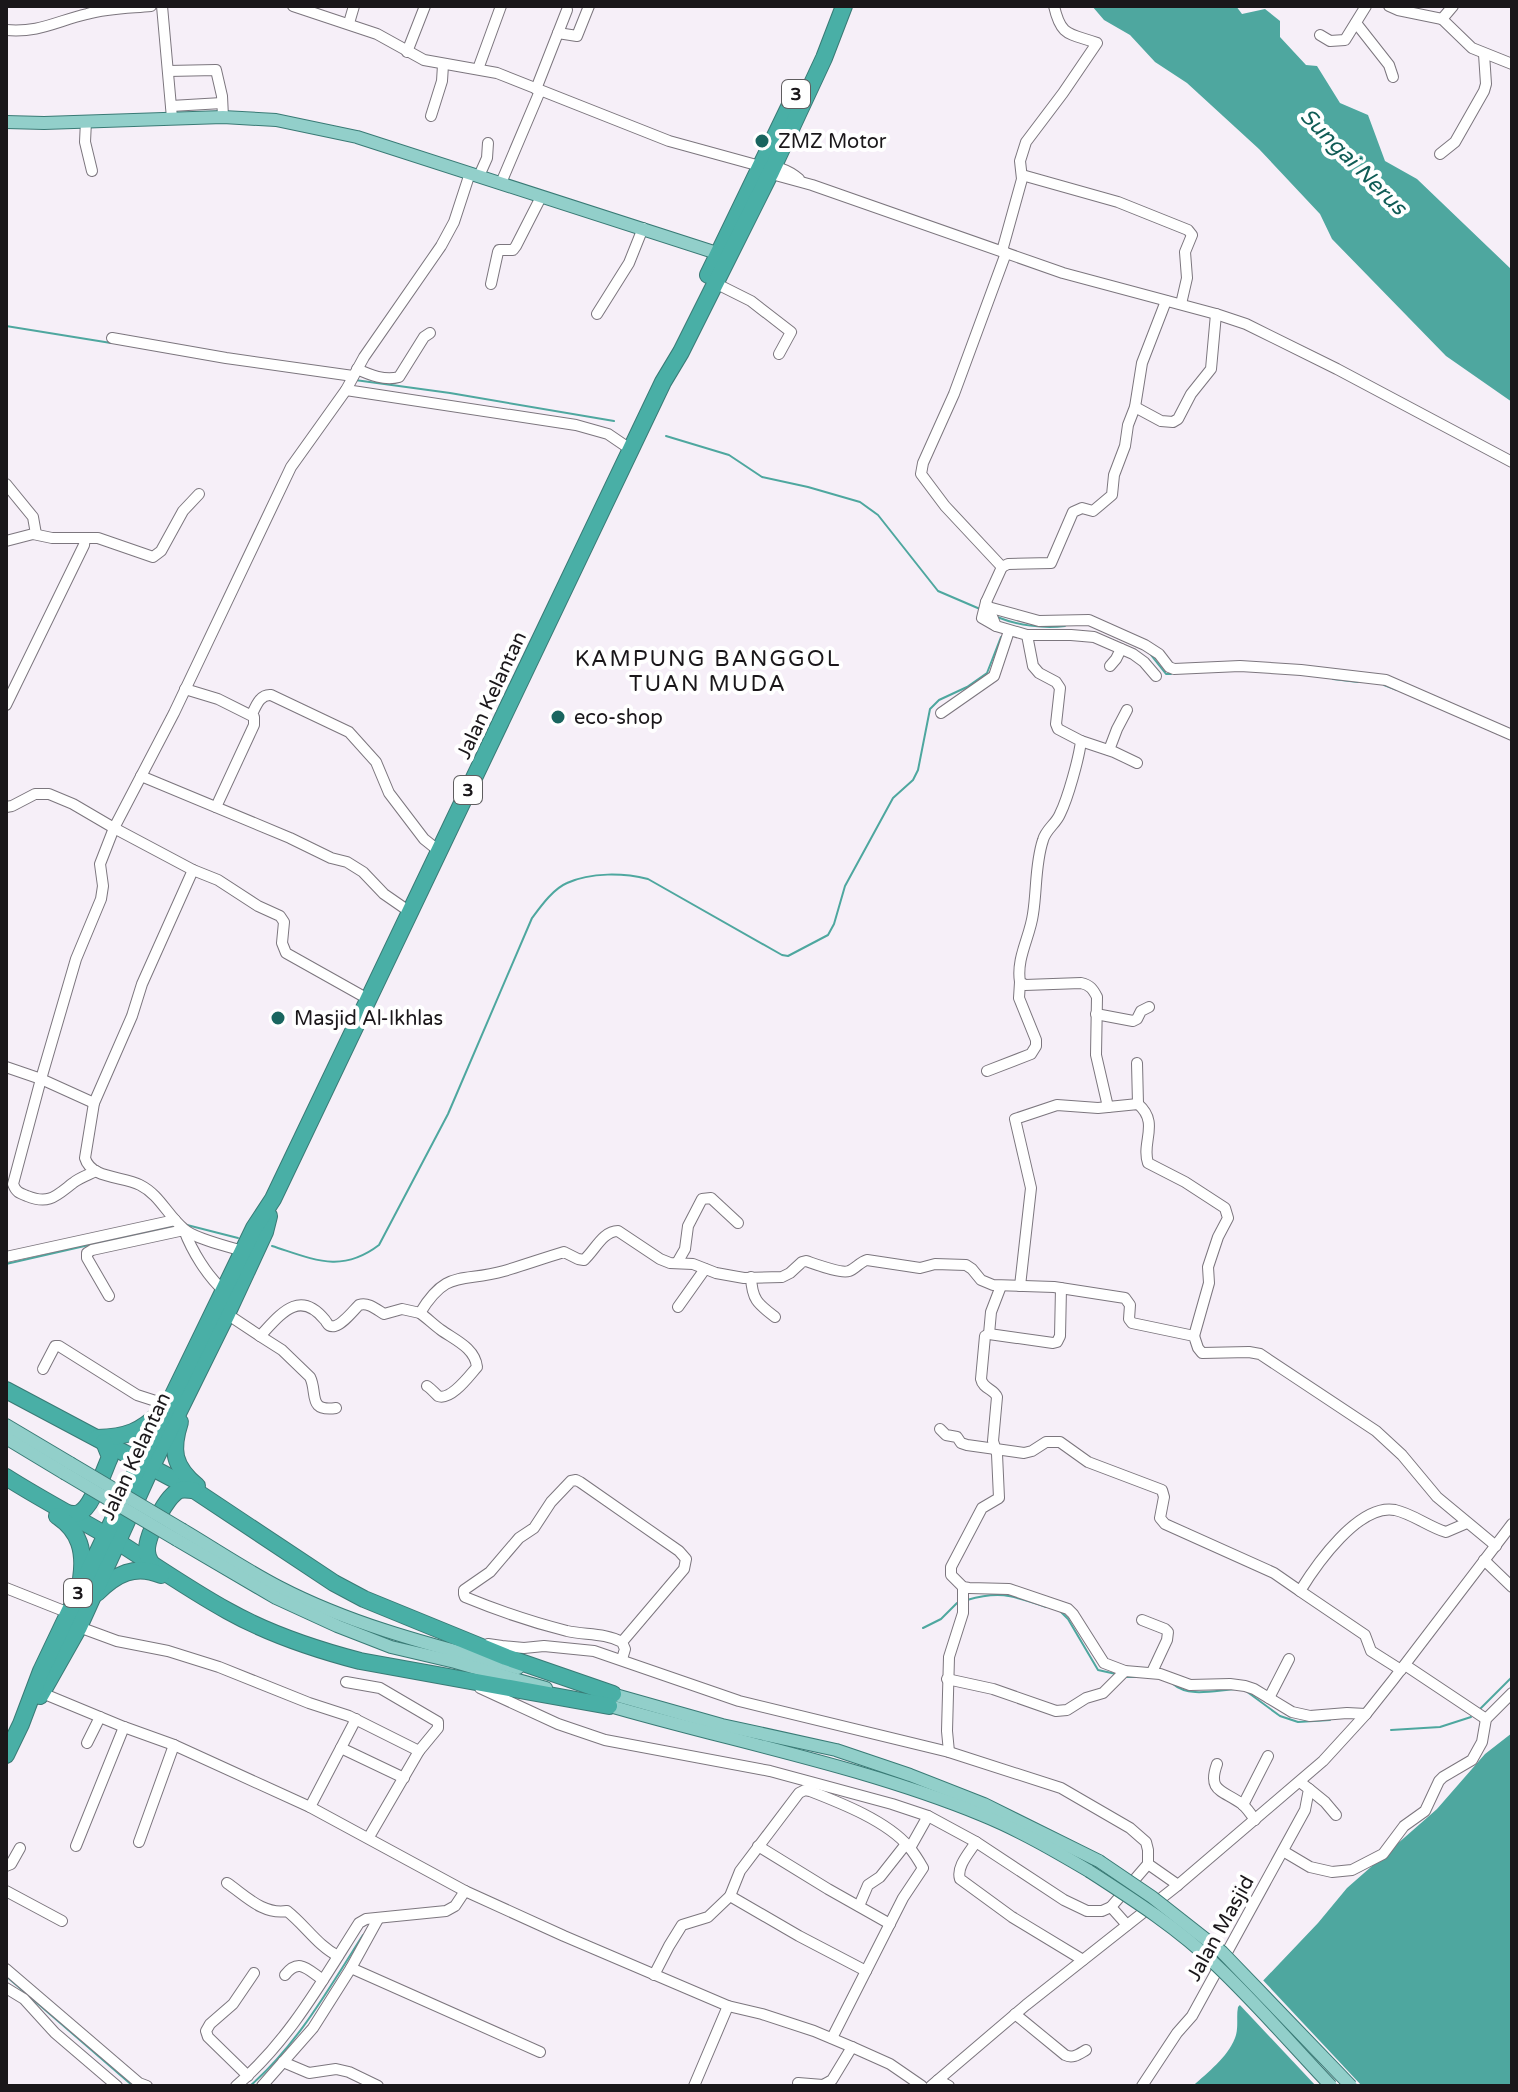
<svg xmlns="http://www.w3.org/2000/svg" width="1518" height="2092" viewBox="0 0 1518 2092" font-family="'Varela Round',sans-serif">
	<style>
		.water { fill: #4ea79f }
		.pier { fill: #f6eff8 }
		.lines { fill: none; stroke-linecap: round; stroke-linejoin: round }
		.stream { stroke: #4ea79f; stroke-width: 2 }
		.minor-casing { stroke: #7c767e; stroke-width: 12 }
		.major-casing { stroke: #397a75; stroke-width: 14 }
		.highway-casing { stroke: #397a75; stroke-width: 18 }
		.minor { stroke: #fff; stroke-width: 10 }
		.major { stroke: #92cfca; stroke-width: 12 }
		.highway { stroke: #49afa6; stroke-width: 16 }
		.major-bridge-casing { stroke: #397a75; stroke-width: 14; stroke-linecap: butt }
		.major-bridge { stroke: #92cfca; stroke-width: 12 }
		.poi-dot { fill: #19655f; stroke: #fff; stroke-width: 3 }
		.labels { text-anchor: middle; stroke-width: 8; stroke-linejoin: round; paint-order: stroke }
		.shield { fill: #fff; stroke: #5f5d5f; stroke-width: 2 }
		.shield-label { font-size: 18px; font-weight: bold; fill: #1a171a }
		.poi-label { font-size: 20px; fill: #1a171a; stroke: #fff; text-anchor: start }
		.street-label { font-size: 20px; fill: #1a171a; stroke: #fff }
		.water-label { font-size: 22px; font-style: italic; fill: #105c56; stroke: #fff }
		.neighbourhood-label { font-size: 22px; letter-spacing: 2px; fill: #1a171a; stroke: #fff }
	</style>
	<rect width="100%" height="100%" fill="#f6eff8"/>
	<g class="water">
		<path d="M1092 6H1236L1242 14 1265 9 1280 21V37L1306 65 1317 66 1340 103 1368 115 1385 161 1417 179 1512 270V402L1446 356 1332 239 1320 214 1259 149 1187 83 1155 62 1130 35 1104 20Z"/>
		<path d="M1512 1733V2086H1193C1208 2072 1227 2058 1235 2038 1239 2028 1236 2017 1238 2007L1318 1923 1347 1888 1437 1809 1485 1754Z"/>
	</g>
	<path class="pier" d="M1260 1977 1362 2086H1316L1237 2002Z"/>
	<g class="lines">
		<g class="stream">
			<path d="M6 326 111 343"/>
			<path d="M355 380 450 393 614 421"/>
			<path d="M666 436 729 455 762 477 808 487 860 502 878 515 938 591 980 609"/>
			<path d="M997 617C1017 625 1043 629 1065 626"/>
			<path d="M1151 655 1166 674H1171"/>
			<path d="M1333 679 1358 682"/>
			<path d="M1384 685 1397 690"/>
			<path d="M187 1225 238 1238"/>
			<path d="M272 1246C313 1259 341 1274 379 1245L448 1114 532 918C541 906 553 889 567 883 591 872 624 873 648 879L782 955 788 956 828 935 834 924 845 886 893 798 913 780 918 770 930 709 939 700 967 687 987 673 1001 637"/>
			<path d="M6 1264 172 1226"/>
			<path d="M967 1600C1001 1590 1013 1596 1046 1607"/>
			<path d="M1060 1611 1068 1619 1098 1670 1116 1674"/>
			<path d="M923 1628 941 1619 957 1603"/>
			<path d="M1127 1677H1140"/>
			<path d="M1173 1684C1189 1698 1216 1690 1236 1689"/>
			<path d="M1246 1691 1280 1716 1298 1722 1330 1720"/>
			<path d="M1480 1709 1512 1677"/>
			<path d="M1391 1730 1440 1727 1471 1717"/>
			<path d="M6 1976 133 2086"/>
			<path d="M250 2086C298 2044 329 1988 363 1935"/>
		</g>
		<defs>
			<g id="minor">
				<path d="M162 6 172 118"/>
				<path d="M293 6 377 34 424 60 497 73 669 141 760 166C773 164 789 170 799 179"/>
				<path d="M1389 6 1398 10 1442 19"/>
				<path d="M1442 19 1472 48 1512 64"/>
				<path d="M1442 19 1453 6"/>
				<path d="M349 23 354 6"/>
				<path d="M1356 23 1389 65 1393 77"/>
				<path d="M6 30C39 33 57 21 87 14 108 8 130 8 151 6"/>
				<path d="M558 33 577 36 589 6"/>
				<path d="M1320 35 1330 41 1345 40 1366 6"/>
				<path d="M407 52 425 6"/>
				<path d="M478 69 501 6"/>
				<path d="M168 71 216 70 222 96 223 117"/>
				<path d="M536 89 567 10"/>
				<path d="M171 106 222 103"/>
				<path d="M431 116 442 81 443 65"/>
				<path d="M86 121 85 142 92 171"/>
				<path d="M1440 154 1455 142 1484 91 1486 84 1484 54"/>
				<path d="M768 173 812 185 1063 273 1216 314 1246 324 1337 369 1512 462"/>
				<path d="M1022 175 1118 202 1188 230 1192 235 1185 252 1187 278 1181 304"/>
				<path d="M479 176 487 158 488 143"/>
				<path d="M501 183 540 91"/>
				<path d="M1002 251 1022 179 1020 161 1026 142 1063 93 1097 43C1069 33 1061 37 1054 6"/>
				<path d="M1006 253 954 394 923 463 921 474 945 506 1002 567 986 602 996 626 1027 635 1033 666 1039 673 1056 682 1060 688 1056 724 1058 729 1081 741C1079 758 1068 798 1060 814 1056 824 1046 829 1043 840 1035 864 1037 889 1033 914 1030 937 1016 958 1020 982L1025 985 1081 983C1090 985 1093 989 1097 997L1096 1055 1108 1107"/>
				<path d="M715 283 751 301 791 332 779 354"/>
				<path d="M491 284 498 252 499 250H513L516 246 541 197"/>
				<path d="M597 314 629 263 643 228"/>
				<path d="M112 338 226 358 353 376"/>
				<path d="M357 369C370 375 385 381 399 377L424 337 430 333"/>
				<path d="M346 390 576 425 608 434 630 449"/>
				<path d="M1135 407 1161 421 1173 422 1178 419 1191 394 1211 369 1216 314"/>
				<path d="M6 484 33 517 36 534"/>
				<path d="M6 541 33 534 52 538H98L153 557 161 551 183 511 199 494"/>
				<path d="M1002 567 1008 564 1051 563 1073 512 1082 508 1093 511 1112 495 1114 475 1125 446 1128 425 1135 407 1142 363 1166 301"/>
				<path d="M986 602 982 618 996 626"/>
				<path d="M988 607 1039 621 1089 620 1145 645 1159 654 1169 667 1174 669 1240 666 1301 670 1386 680 1512 735"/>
				<path d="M1027 635H1071L1094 637 1133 654 1144 662 1156 676"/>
				<path d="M1110 666 1116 659 1121 649"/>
				<path d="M185 689 218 699 254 717V725L216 807"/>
				<path d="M6 705 84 545 85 538"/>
				<path d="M941 713 994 676 1009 631"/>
				<path d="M252 714C256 706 260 694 271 695L349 732 376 762 389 793 424 839 439 851"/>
				<path d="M1081 741 1114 752 1137 763"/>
				<path d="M1109 750 1117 729 1127 710"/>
				<path d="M141 776 290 838 331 858 347 862 363 872 384 894 410 912"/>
				<path d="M6 807 12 806 35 794H49L73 804 114 828 193 870 218 880 258 906 280 916 284 922 282 943 286 953 368 999"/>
				<path d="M193 870 142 984 132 1016 94 1103 85 1158C91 1179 123 1176 140 1185 160 1195 167 1215 184 1229 193 1238 229 1247 243 1251"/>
				<path d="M1096 1014 1133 1021 1137 1019 1141 1011 1149 1007"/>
				<path d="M1137 1063 1138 1104"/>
				<path d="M6 1067 41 1079 94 1103"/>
				<path d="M987 1071 1031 1054 1036 1046V1040L1019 998 1020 982"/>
				<path d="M96 1171C88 1175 79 1178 73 1183 56 1196 49 1205 27 1196 19 1193 16 1192 13 1184L41 1079 76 959 101 899 103 886 100 864 114 828 174 713 291 467 346 390 364 357 441 246 454 222 470 173"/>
				<path d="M6 1257 175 1220"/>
				<path d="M677 1263 685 1249 688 1226 702 1199 711 1198 738 1223"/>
				<path d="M751 1277C752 1300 758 1304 775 1317"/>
				<path d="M1020 1286 1031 1188 1015 1119 1057 1105 1098 1108 1138 1104C1160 1123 1141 1142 1148 1163L1185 1182 1225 1208 1228 1218 1218 1237 1208 1267 1209 1283 1194 1336"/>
				<path d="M1061 1288 1060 1336 1057 1342 1053 1343 989 1334 985 1336 981 1379C983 1389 994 1389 997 1397L993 1441 997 1454 999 1498 982 1508 951 1567V1575L963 1587 969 1588 1009 1589 1068 1609 1073 1614 1104 1663 1125 1671 1160 1674 1190 1685 1230 1684 1245 1686 1254 1689 1292 1712 1310 1716 1347 1713 1366 1714"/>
				<path d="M109 1296 87 1258V1253L92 1250 184 1230C192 1251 207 1276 224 1291"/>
				<path d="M678 1307 705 1269"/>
				<path d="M420 1313C427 1318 434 1325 441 1330 455 1340 475 1348 477 1367 469 1376 451 1401 438 1396 437 1395 429 1387 427 1386"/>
				<path d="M227 1314 260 1336C280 1315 299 1288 325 1320 328 1324 328 1327 335 1326 343 1324 353 1311 359 1305 368 1302 376 1309 384 1314L402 1309 420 1313C447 1268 462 1283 504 1271 524 1265 544 1258 564 1252L578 1259 584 1260C595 1250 603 1231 618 1231L660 1259 670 1263 693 1264 716 1273 744 1278 782 1277 790 1273 802 1262 806 1261C815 1264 841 1274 849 1271 855 1269 860 1262 867 1260L920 1268 935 1264 966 1265 972 1269 981 1280 993 1285 1054 1287 1125 1298 1130 1305 1129 1319 1132 1323 1194 1336 1198 1348 1202 1353 1249 1352 1260 1354 1376 1431 1402 1455 1437 1497 1496 1546"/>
				<path d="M989 1334 991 1312 1001 1286"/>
				<path d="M260 1336 282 1350 310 1377C318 1393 307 1412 336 1408"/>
				<path d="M43 1369 55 1346H59L137 1395 168 1405"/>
				<path d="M940 1429 946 1435 957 1437 961 1443 967 1445 1024 1453 1032 1451 1046 1442H1060L1088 1462 1162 1490 1164 1497 1160 1518 1165 1524 1274 1573 1300 1591C1316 1565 1359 1503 1395 1510 1413 1514 1429 1527 1446 1532L1467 1523"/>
				<path d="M1484 1560 1512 1587"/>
				<path d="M6 1588 69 1613"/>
				<path d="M1300 1591 1365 1635 1371 1651 1401 1670"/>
				<path d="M1142 1620 1165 1629 1168 1632 1167 1640 1152 1672"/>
				<path d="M79 1627 117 1641 168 1651 219 1667 309 1703 349 1716 419 1751"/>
				<path d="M622 1659 625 1649 622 1642C605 1633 585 1635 567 1631 531 1622 499 1611 465 1597L464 1594V1590L490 1572 519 1538 534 1528 551 1502 571 1481 576 1480 580 1482 679 1551 686 1559 684 1569 622 1642"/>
				<path d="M1405 1665 1486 1719"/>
				<path d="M947 1679 993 1689 1056 1711 1067 1710 1086 1698 1103 1693 1125 1671"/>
				<path d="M346 1682 380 1688 438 1722V1728L419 1751 369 1837"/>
				<path d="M480 1688 558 1724 605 1740 770 1771 892 1804 928 1816 976 1842 1064 1900 1087 1911H1102L1111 1907 1148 1864V1850L1146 1842 1130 1828 1061 1788 949 1752 739 1701 594 1651 544 1646 524 1648 502 1646 488 1644"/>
				<path d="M42 1693 124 1727 174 1745 310 1807 465 1891 564 1936 728 2006 762 2014 814 2031 852 2047 890 2064 922 2086"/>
				<path d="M1269 1698 1289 1659"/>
				<path d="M87 1743 100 1717"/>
				<path d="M341 1748 404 1778"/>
				<path d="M949 1752 947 1731 949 1657 963 1613V1587"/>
				<path d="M1217 1764C1207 1792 1223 1790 1242 1804 1247 1808 1251 1814 1255 1820"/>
				<path d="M1309 1789 1325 1802 1336 1815"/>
				<path d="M1243 1805 1268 1756"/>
				<path d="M310 1807 356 1719"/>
				<path d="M139 1842 174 1745"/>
				<path d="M976 1842C969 1853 956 1867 960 1879L1012 1917 1083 1960"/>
				<path d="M76 1846 124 1727"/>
				<path d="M758 1846 828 1889 890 1924"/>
				<path d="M910 1848 928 1816"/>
				<path d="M1283 1851 1310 1867 1332 1872 1352 1870 1383 1854 1404 1826 1425 1811 1439 1781 1443 1777 1472 1760 1482 1742 1486 1719 1512 1693"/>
				<path d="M1148 1864 1178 1885"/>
				<path d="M6 1866 11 1864 20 1848"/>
				<path d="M227 1883C246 1896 263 1915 287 1911 305 1925 318 1946 338 1956"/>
				<path d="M6 1891 62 1921"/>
				<path d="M730 1896 799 1936 866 1971"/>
				<path d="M859 1906 868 1885 880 1877 906 1844"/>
				<path d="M1111 1907 1127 1925"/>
				<path d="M351 1968 540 2052"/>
				<path d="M6 1969 139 2083 147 2086"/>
				<path d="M285 1975C299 1957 308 1970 323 1980"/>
				<path d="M654 1975 669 1946 682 1925 708 1917 730 1896 740 1871 799 1793 805 1790 810 1791C841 1803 887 1821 909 1847 914 1853 919 1861 923 1868L903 1898 832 2038"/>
				<path d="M6 1988 24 1999 55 2033 117 2086"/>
				<path d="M1015 2014 1065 2055C1073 2059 1079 2054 1086 2050"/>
				<path d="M283 2062 309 2073 336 2069 349 2072 378 2086"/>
				<path d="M248 2076 208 2037 206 2031 210 2024 233 2004 254 1973"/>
				<path d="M938 2080 949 2086"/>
				<path d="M798 2083 823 2085 832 2080 852 2047"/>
				<path d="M236 2086C289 2041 322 1981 359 1923L366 1919 446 1911 455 1906 465 1891"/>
				<path d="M262 2086 313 2028 351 1968 378 1919"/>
				<path d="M694 2086 728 2006"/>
				<path d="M931 2086 1026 2005 1178 1885 1323 1761 1366 1714 1393 1680 1512 1524"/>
				<path d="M1142 2086 1177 2033 1192 2016 1305 1810 1309 1789 1300 1782"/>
			</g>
			<g id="major">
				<path d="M6 122 44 123 223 117 276 120 357 137 726 256"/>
				<path d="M6 1425 70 1463"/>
				<path d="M6 1438 64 1473"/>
				<path d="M183 1530C215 1549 246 1570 279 1587 354 1626 436 1646 518 1668"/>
				<path d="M177 1540 276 1598 337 1626 391 1647 455 1662 546 1688"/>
				<path d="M605 1692 722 1725 836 1750 910 1775 984 1804 1099 1861"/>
				<path d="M603 1704C729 1741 860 1765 982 1815 1019 1830 1055 1851 1089 1871"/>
			</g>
			<g id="highway">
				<path d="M708 275 790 105"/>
				<path d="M6 1390 194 1490 334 1583 364 1599 506 1657 613 1694"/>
				<path d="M180 1422C171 1450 173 1466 197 1486"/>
				<path d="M97 1438C127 1437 140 1432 162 1411"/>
				<path d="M6 1477C42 1500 81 1520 118 1542 154 1565 190 1590 228 1611 269 1634 314 1649 360 1661L609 1706"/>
				<path d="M66 1513C71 1514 74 1515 79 1513 92 1508 104 1470 110 1457L104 1442"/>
				<path d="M57 1516C80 1531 85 1552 81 1579"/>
				<path d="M151 1563C149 1559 147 1556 147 1551 146 1537 166 1495 180 1490 185 1489 189 1490 193 1490"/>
				<path d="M97 1593C116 1574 135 1564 161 1575"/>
				<path d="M40 1696 79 1627 151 1468 227 1314 265 1232 269 1216"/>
				<path d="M6 1755 21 1724 41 1671 140 1463 254 1228 273 1199 663 382 681 352 770 174 824 58 844 6"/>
			</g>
		</defs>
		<use href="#minor" class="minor-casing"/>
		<use href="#major" class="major-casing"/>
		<use href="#highway" class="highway-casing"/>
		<use href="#minor" class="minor"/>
		<use href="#major" class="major"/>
		<use href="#highway" class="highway"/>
		<defs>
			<g id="major-bridge">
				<path d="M70 1463 183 1530"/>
				<path d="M64 1473 177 1540"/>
				<path d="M1099 1861 1152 1897 1222 1952 1351 2086"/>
				<path d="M1089 1871C1134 1900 1179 1929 1217 1966 1257 2004 1293 2046 1331 2086"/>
			</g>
		</defs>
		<use href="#major-bridge" class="major-bridge-casing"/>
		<use href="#major-bridge" class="major-bridge"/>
	</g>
	<g class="poi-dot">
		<circle cx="762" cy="141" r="8"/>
		<circle cx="558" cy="717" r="8"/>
		<circle cx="278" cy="1018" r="8"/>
	</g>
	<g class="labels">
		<g class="shield">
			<rect x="782" y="80" width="28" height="28" rx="6"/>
			<rect x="454" y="776" width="28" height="28" rx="6"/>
			<rect x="64" y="1579" width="28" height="28" rx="6"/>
		</g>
		<g class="shield-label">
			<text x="796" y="100">3</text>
			<text x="468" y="796">3</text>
			<text x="78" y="1599">3</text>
		</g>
		<g class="poi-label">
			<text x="778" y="148">ZMZ Motor</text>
			<text x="574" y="724">eco-shop</text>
			<text x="294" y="1025">Masjid Al-Ikhlas</text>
		</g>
		<g class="street-label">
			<text transform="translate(491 695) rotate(-65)" y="7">Jalan Kelantan</text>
			<text transform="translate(135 1456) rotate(-65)" y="7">Jalan Kelantan</text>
			<text transform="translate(1220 1928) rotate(-61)" y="7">Jalan Masjid</text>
		</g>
		<g class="water-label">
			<text transform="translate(1354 161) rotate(45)" y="8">Sungai Nerus</text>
		</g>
		<g class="neighbourhood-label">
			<text x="708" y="666">KAMPUNG BANGGOL<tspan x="708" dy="25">TUAN MUDA</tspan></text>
		</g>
	</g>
	<rect width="1518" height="2092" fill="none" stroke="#1a171a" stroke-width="16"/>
</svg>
